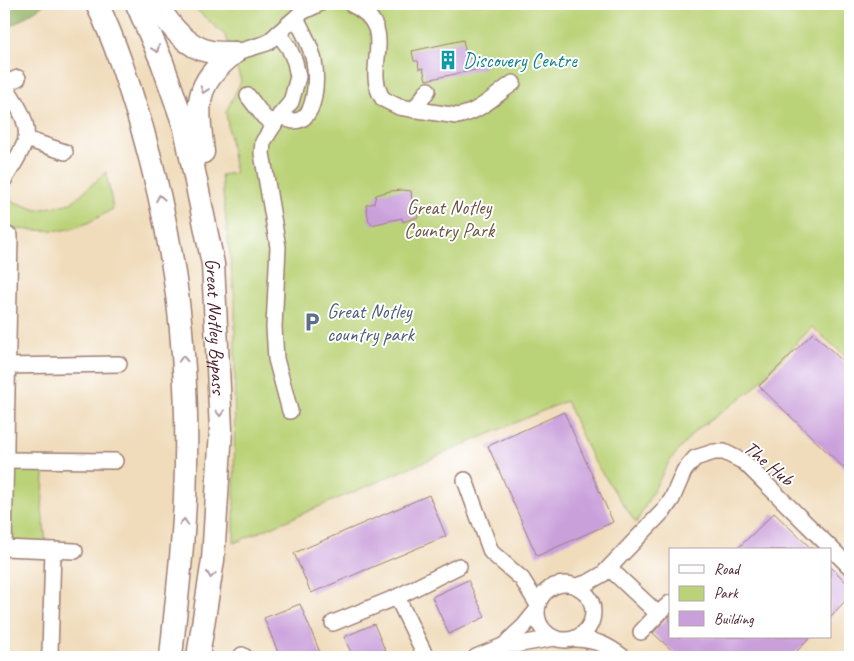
<svg xmlns="http://www.w3.org/2000/svg" width="854" height="661" viewBox="0 0 854 661" font-family="Caveat,sans-serif">
	<style>
		.green { fill: #bbd378; stroke: #827952 }
		.forest { fill: #94b568; stroke: #6f6a4a }
		.building { fill: #caa0db }
		.lines { fill: none; stroke-linecap: round; stroke-linejoin: round }
		.minor-casing { stroke: #9d7e73; stroke-width: 18 }
		.highway-casing { stroke: #9d7e73; stroke-width: 25 }
		.minor { stroke: #fff; stroke-width: 15 }
		.highway { stroke: #fff; stroke-width: 22 }
		.oneway { stroke: #ae9aa0 }
		.labels { text-anchor: middle; stroke-width: 4; stroke-linejoin: round; paint-order: stroke }
		.culture-label { font-size: 20px; fill: #0d838f; stroke: #fff; text-anchor: start }
		.park-label { font-size: 20px; fill: #6c5542; stroke: #fff }
		.service-label { font-size: 20px; fill: #4e5e75; stroke: #fff; text-anchor: start }
		.street-label { font-size: 20px; fill: #4a1f2b; stroke: #fff }
	</style>
	<rect width="100%" height="100%" fill="#fff"/>
	<filter id="ink" filterUnits="userSpaceOnUse"><feTurbulence type="fractalNoise" baseFrequency=".02" numOctaves="2"/><feDisplacementMap in="SourceGraphic" scale="10" xChannelSelector="R" yChannelSelector="G"/><feConvolveMatrix kernelMatrix="1 2 1 2 8 2 1 2 1" color-interpolation-filters="sRGB"/></filter>
	<filter id="wash" filterUnits="userSpaceOnUse"><feTurbulence type="fractalNoise" baseFrequency=".0096" numOctaves="4" result="noise"/><feDisplacementMap in="SourceGraphic" scale="20" xChannelSelector="R" yChannelSelector="G"/><feGaussianBlur stdDeviation="1.12" result="paint"/><feColorMatrix in="noise" values="0 0 0 0 0 0 0 0 0 0 0 0 0 0 0 0 0 1.4 0 .05"/><feComposite in="paint" operator="in"/></filter>
	<g filter="url(#wash)">
		<rect width="100%" height="100%" fill="#f0dcbb"/>
		<g class="green">
			<path d="M190 4H850V360L812 327 752 390 695 431 669 462 636 523 592 458 566 401 234 543 235 302 221 175 235 173 226 112 241 81 226 36Z"/>
			<path d="M106 172 113 209C100 216 85 226 70 229 55 232 19 230 4 227V198L37 210 71 203Z"/>
			<path d="M6 460H45L42 510 47 550 4 548Z"/>
		</g>
		<path class="forest" d="M4 4H45L4 31Z"/>
		<g id="blocks">
			<g class="building">
				<path d="M463 40 467 59 482 56 485 68 426 80 423 68 419 69 418 61H414L412 51Z"/>
				<path d="M402 190 411 191 412 202H415L418 217 403 222 402 218 371 225V222H369L366 205 374 203 376 195 390 191Z"/>
				<path d="M813 333 850 368V474L759 386Z"/>
				<path d="M564 412 613 522 537 556 488 446Z"/>
				<path d="M429 495 446 536 311 593 294 553Z"/>
				<path d="M774 513 813 550H736Z"/>
				<path d="M830 566 850 586V596L830 617Z"/>
				<path d="M468 580 485 617 449 634 432 597Z"/>
				<path d="M300 604 322 657H280L264 618Z"/>
				<path d="M670 615V637H811L791 657H679L653 633Z"/>
				<path d="M374 624 388 657H353L344 637Z"/>
			</g>
		</g>
	</g>
	<g filter="url(#ink)">
		<use href="#blocks" fill-opacity="0" stroke="#9d7e73" stroke-width="1"/>
		<g class="lines">
			<defs>
				<g id="minor">
					<path d="M351 4C402 28 361 67 383 99L399 107 457 116C478 113 496 95 513 83"/>
					<path d="M278 33 289 48 295 62 298 77 291 102 280 115 263 142 262 153 278 247 274 327 276 359 290 411"/>
					<path d="M234 53 267 43 302 12 319 4"/>
					<path d="M4 84 18 78"/>
					<path d="M248 96 264 117 274 125"/>
					<path d="M414 110 428 90"/>
					<path d="M280 115C284 117 289 121 294 121 317 121 317 77 314 61 311 46 303 31 296 18"/>
					<path d="M26 139 65 152"/>
					<path d="M4 180C9 171 25 148 26 138 29 119 13 99 4 84"/>
					<path d="M4 234 10 236 4 548 53 550 50 653 48 657"/>
					<path d="M4 366 119 364"/>
					<path d="M6 460 115 461"/>
					<path d="M465 480 491 552 522 579 538 605"/>
					<path d="M53 550 75 551"/>
					<path d="M609 568 658 614 641 632"/>
					<circle cx="565" cy="612" r="28"/>
					<path d="M577 586 589 582 603 574 665 509 672 499 684 471 695 458 714 452H724L744 462 850 567"/>
					<path d="M397 597 426 657"/>
					<path d="M658 614 670 603"/>
					<path d="M333 623 397 597 459 566"/>
					<path d="M576 639C597 640 607 645 623 657"/>
					<path d="M505 645 509 640 524 626 537 610"/>
					<path d="M242 655 245 657"/>
					<path d="M476 657 505 645H515L554 638"/>
				</g>
				<g id="highway">
					<path d="M97 4C116 43 129 86 142 128 163 202 178 279 183 355 187 403 187 451 185 499 183 552 176 605 171 657"/>
					<path id="s1" d="M137 4 162 62 185 128 213 264 221 430 213 560 198 657"/>
					<path d="M156 4C169 24 185 47 211 52 218 53 227 53 234 53"/>
					<path d="M203 152C197 104 193 85 234 53"/>
				</g>
			</defs>
			<use href="#minor" class="minor-casing"/>
			<use href="#highway" class="highway-casing"/>
			<use href="#minor" class="minor"/>
			<use href="#highway" class="highway"/>
		</g>
		<defs><path id="oneway-chevron" d="M-2-3.5L2.5 0L-2 3.5" fill="none" stroke-width="1.6" stroke-linecap="round" stroke-linejoin="round" transform="scale(1.25)"/></defs>
		<g class="oneway">
			<use href="#oneway-chevron" transform="translate(156 49) rotate(67)"/>
			<use href="#oneway-chevron" transform="translate(204 90) rotate(109)"/>
			<use href="#oneway-chevron" transform="translate(160 198) rotate(-100)"/>
			<use href="#oneway-chevron" transform="translate(183 359) rotate(-93)"/>
			<use href="#oneway-chevron" transform="translate(220 413) rotate(88)"/>
			<use href="#oneway-chevron" transform="translate(184 522) rotate(-86)"/>
			<use href="#oneway-chevron" transform="translate(211 575) rotate(98)"/>
		</g>
	</g>
	<defs>
		<symbol id="building-bare" viewBox="-9 -9 18 18"><path d="M-4-6H4V6H1V3H-1V6H-4ZM-2.5-4.3h1.7v1.8h-1.7ZM.8-4.3h1.7v1.8H.8ZM-2.5-1h1.7V.8h-1.7ZM.8-1h1.7V.8H.8Z" fill="#0f9aa8" stroke="#fff" stroke-width="2.5" paint-order="stroke"/></symbol>
		<symbol id="parking-bare" viewBox="-9 -9 18 18"><path d="M-3.5-5.5H1a3.5 3.5 0 0 1 0 7H-1V5.5H-3.5ZM-1-3.4V-.6H.8a1.4 1.4 0 0 0 0-2.8Z" fill="#5c6f8a" stroke="#fff" stroke-width="2.5" paint-order="stroke"/></symbol>
	</defs>
	<g fill-rule="evenodd">
		<use href="#building-bare" x="434" y="46" width="28" height="28"/>
		<use href="#parking-bare" x="298" y="308" width="28" height="28"/>
	</g>
	<g class="labels">
		<g class="culture-label">
			<text x="463" y="67">Discovery Centre</text>
		</g>
		<g class="park-label">
			<text x="449" y="214">Great Notley<tspan x="449" dy="23">Country Park</tspan></text>
		</g>
		<g class="service-label">
			<text x="327" y="318">Great Notley<tspan x="327" dy="23">country park</tspan></text>
		</g>
		<g class="street-label">
			<text dy="7" stroke="none"><textPath href="#s1" startOffset="334">Great Notley Bypass</textPath></text>
			<text transform="translate(769 463) rotate(40)" y="7">The Hub</text>
		</g>
	</g>
	<rect width="854" height="661" fill="none" stroke="#fff" stroke-width="20"/>
	<rect x="669" y="548" width="162" height="90" fill="#ffffff" stroke="#b7a5aa"/>
	<rect x="679" y="565" width="25" height="8" fill="#ffffff" stroke="#b7a5aa"/>
	<text x="714" y="574" font-size="15" fill="#4a1f2b">Road</text>
	<rect x="679" y="586" width="25" height="15" fill="#bbd378" stroke="#b7a5aa"/>
	<text x="714" y="598" font-size="15" fill="#4a1f2b">Park</text>
	<rect x="679" y="611" width="25" height="15" fill="#caa0db" stroke="#b7a5aa"/>
	<text x="714" y="624" font-size="15" fill="#4a1f2b">Building</text>
</svg>
